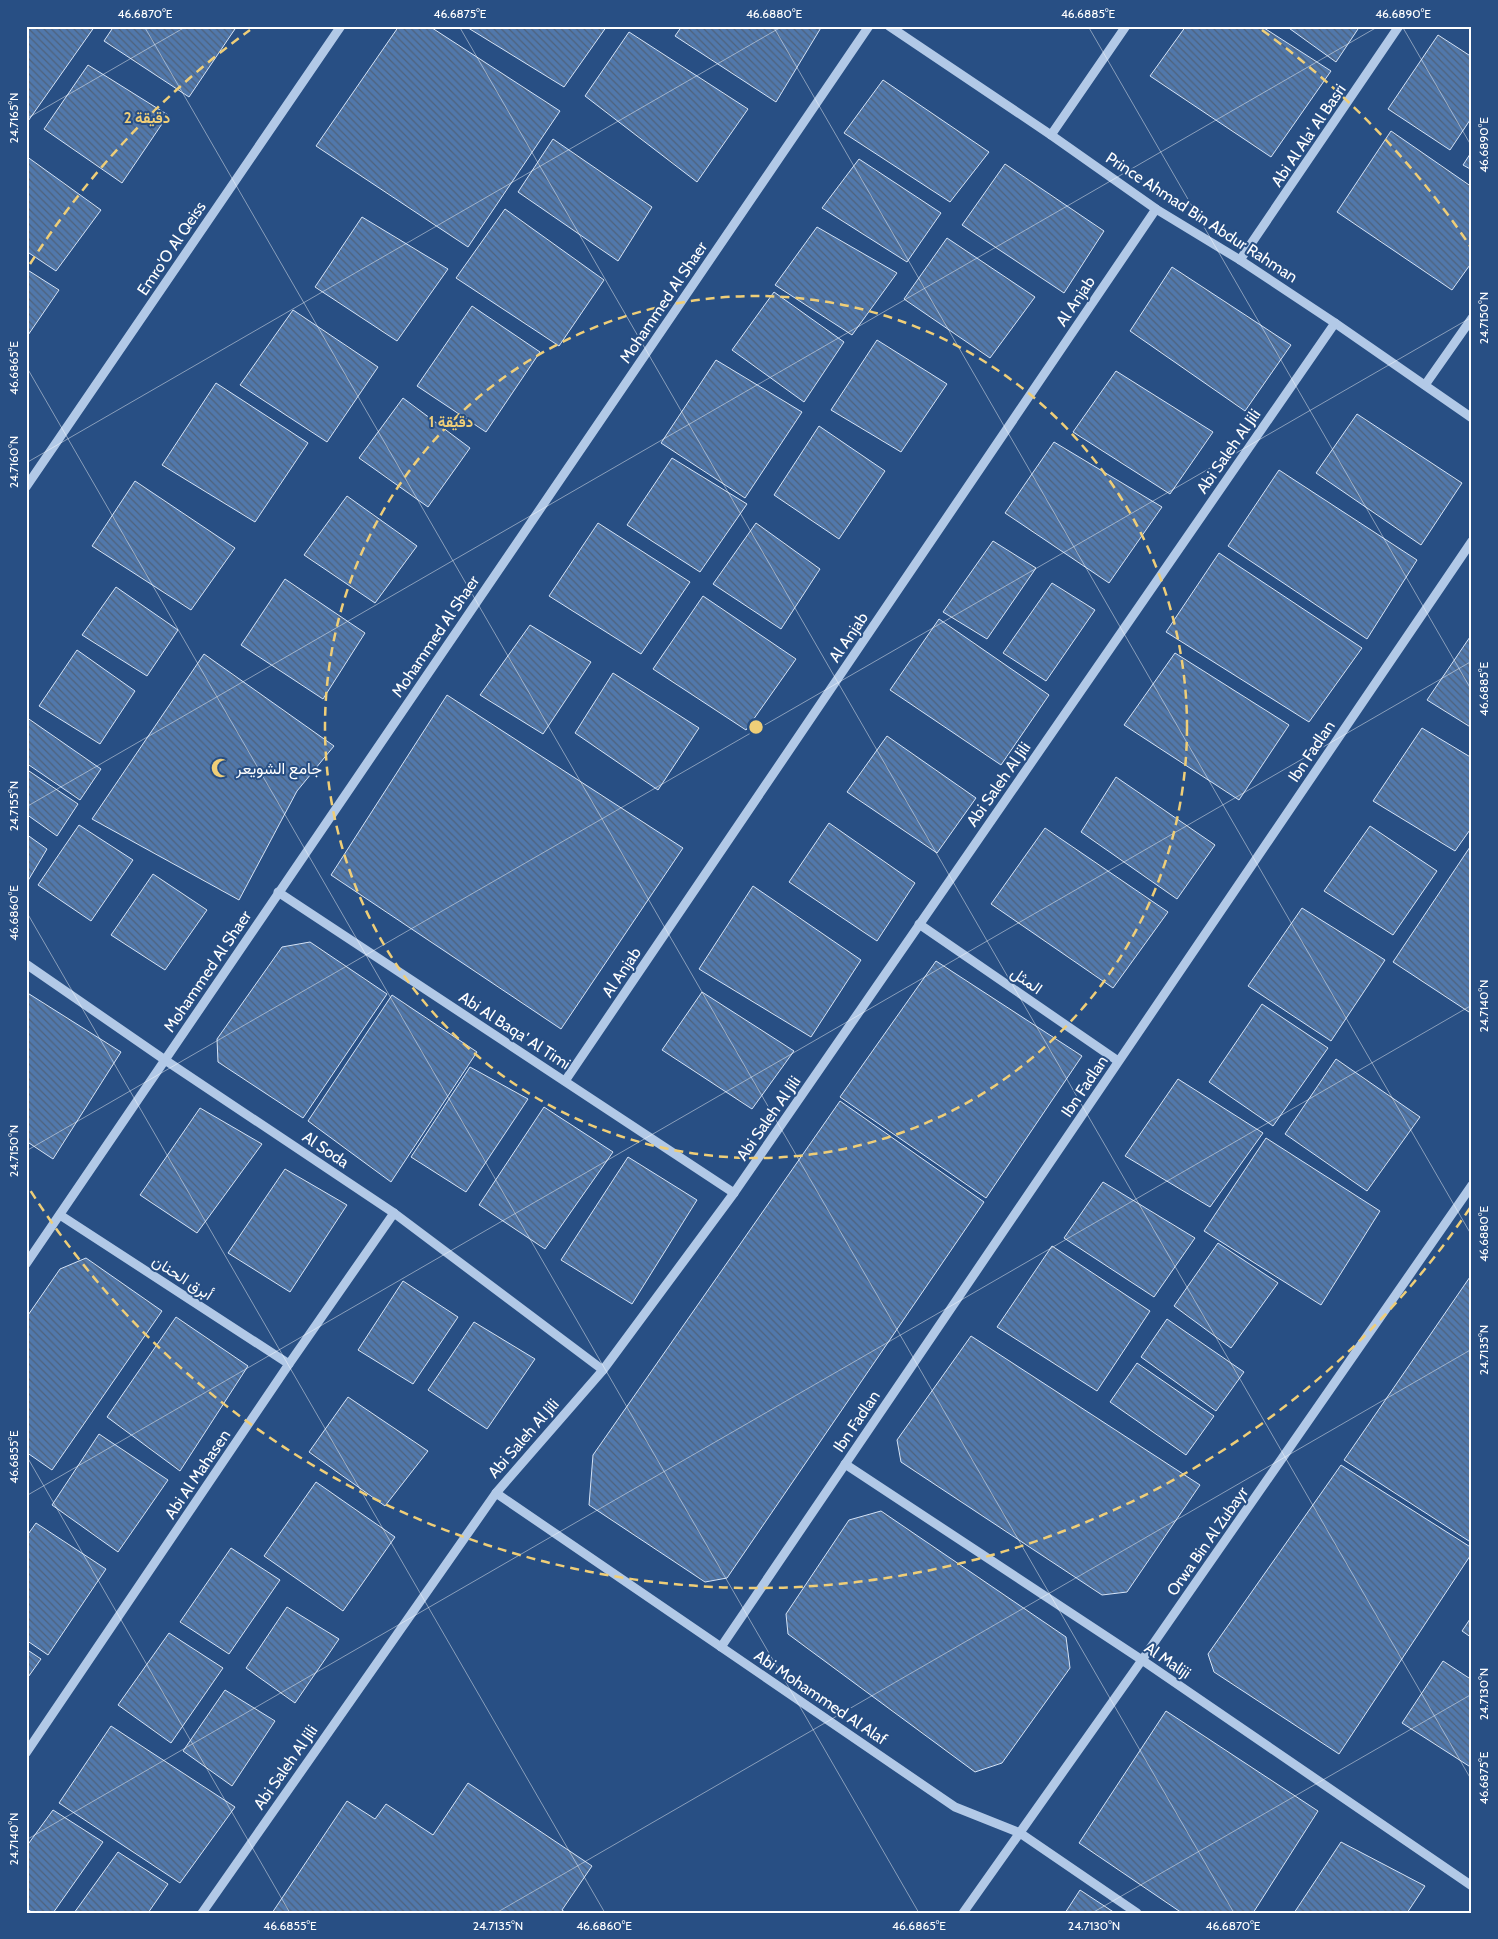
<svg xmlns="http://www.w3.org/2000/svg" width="1498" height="1939" viewBox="0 0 1498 1939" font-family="Cabin,Vazirmatn,sans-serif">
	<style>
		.building { fill: url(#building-back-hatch); stroke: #d5e3f6 }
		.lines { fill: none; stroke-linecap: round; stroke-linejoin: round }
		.minor { stroke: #b2c9e7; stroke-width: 9 }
		.ticks { fill: none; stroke: #fff; stroke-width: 1; stroke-opacity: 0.45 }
		.ring { fill: none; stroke: #efce78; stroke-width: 2.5; stroke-dasharray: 9 6 }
		.labels { text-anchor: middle; stroke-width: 4; stroke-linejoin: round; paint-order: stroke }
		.street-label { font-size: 16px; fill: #fff; stroke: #284f84 }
		.poi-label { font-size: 16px; fill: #fff; stroke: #284f84; text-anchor: start }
		.centre { fill: #efce78; stroke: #284f84; stroke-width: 2.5 }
		.ring-label { font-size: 15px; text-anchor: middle; font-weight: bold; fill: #efce78; stroke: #284f84; stroke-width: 4; stroke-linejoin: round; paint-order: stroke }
		.neatline { fill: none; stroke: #fff; stroke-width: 2 }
		.ticks-label { font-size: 12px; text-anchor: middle; fill: #fff }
	</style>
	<defs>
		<pattern id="building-back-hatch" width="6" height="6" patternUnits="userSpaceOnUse" patternTransform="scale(1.25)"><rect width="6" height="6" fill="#5178ab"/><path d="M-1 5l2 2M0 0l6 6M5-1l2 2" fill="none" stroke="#4e627c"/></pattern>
	</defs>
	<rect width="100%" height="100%" fill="#284f84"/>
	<g class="building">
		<path d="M26 26H95L26 124Z"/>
		<path d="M114 26H237L189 97 104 41Z"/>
		<path d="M399 26H429L560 111 468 247 316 146Z"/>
		<path d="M465 26H607L564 87Z"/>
		<path d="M682 26H822L776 102 675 36Z"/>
		<path d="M1186 26H1261L1331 71 1271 157 1150 76Z"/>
		<path d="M1286 26H1360L1336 62Z"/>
		<path d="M629 32 748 109 697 182 585 96Z"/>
		<path d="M1438 35 1472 57V117L1450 150 1388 109Z"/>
		<path d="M88 65 168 115 122 183 44 129Z"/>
		<path d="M883 80 989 152 950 202 844 133Z"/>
		<path d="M1391 131 1472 187V262L1452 290 1337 212Z"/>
		<path d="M553 139 652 207 618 261 518 192Z"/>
		<path d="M1472 151V170L1463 165Z"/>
		<path d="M26 156 101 210 56 271 26 251Z"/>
		<path d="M859 159 941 213 907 262 822 208Z"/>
		<path d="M1005 164 1104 231 1064 293 962 225Z"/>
		<path d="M505 209 604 280 559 346 456 278Z"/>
		<path d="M362 217 448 269 397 341 315 287Z"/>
		<path d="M817 227 897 273 852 335 775 285Z"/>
		<path d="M947 238 1035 297 990 358 904 299Z"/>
		<path d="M1172 267 1291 345 1245 411 1130 331Z"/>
		<path d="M26 269 59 290 26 338Z"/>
		<path d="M774 292 844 342 804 402 732 350Z"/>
		<path d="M472 306 540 352 486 432 417 386Z"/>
		<path d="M293 310 378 367 327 442 240 385Z"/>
		<path d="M877 340 947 384 901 452 831 410Z"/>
		<path d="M716 360 802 412 745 498 661 443Z"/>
		<path d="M1116 371 1213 432 1170 494 1073 432Z"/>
		<path d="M216 383 308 443 255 522 162 465Z"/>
		<path d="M403 398 470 448 428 507 359 458Z"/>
		<path d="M1357 414 1462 483 1421 545 1316 473Z"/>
		<path d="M819 426 885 471 839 539 774 495Z"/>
		<path d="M1054 442 1162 507 1109 583 1005 513Z"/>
		<path d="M672 458 747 504 700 572 627 525Z"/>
		<path d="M1279 470 1417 560 1367 639 1228 546Z"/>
		<path d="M135 481 235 548 191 610 92 546Z"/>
		<path d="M347 496 417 546 375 603 304 555Z"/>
		<path d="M598 523 690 582 641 654 549 596Z"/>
		<path d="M756 523 820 569 781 629 713 584Z"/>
		<path d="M993 541 1036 568 987 639 943 612Z"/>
		<path d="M1219 553 1362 648 1309 722 1166 632Z"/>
		<path d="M285 579 365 633 323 699 241 645Z"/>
		<path d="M1052 583 1095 610 1046 681 1003 653Z"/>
		<path d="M116 587 178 630 147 676 82 635Z"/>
		<path d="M703 596 796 659 746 730 653 669Z"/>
		<path d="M939 619 1049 695 1001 765 890 690Z"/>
		<path d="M530 625 591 662 543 734 480 695Z"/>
		<path d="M1472 634V728L1427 700Z"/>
		<path d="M77 650 135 691 100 744 39 706Z"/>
		<path d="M1175 653 1289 725 1239 800 1124 725Z"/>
		<path d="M204 654 334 746 297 791 239 900 92 819Z"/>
		<path d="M613 673 699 728 658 790 575 733Z"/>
		<path d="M447 695 683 848 561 1029 331 875Z"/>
		<path d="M26 717 101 769 80 800 26 763Z"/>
		<path d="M1422 728 1472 758V827L1455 851 1373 801Z"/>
		<path d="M887 736 976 798 937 853 847 792Z"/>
		<path d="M26 769 78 804 57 836 26 814Z"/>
		<path d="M1116 777 1215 845 1177 899 1081 832Z"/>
		<path d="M829 823 915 883 877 941 789 882Z"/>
		<path d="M79 825 133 860 91 921 38 885Z"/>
		<path d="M1370 826 1437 871 1393 935 1324 891Z"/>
		<path d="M1045 828 1168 912 1113 988 991 904Z"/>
		<path d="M26 834 47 849 26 884Z"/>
		<path d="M1472 844V1014L1393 962Z"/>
		<path d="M153 874 207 910 165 970 111 935Z"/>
		<path d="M753 886 861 960 811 1037 699 969Z"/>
		<path d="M1302 908 1385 960 1331 1041 1248 986Z"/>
		<path d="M310 942 387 994 303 1118 218 1062 217 1039 282 947Z"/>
		<path d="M936 961 1082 1056 986 1198 840 1097Z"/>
		<path d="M26 992 121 1052 53 1159 26 1141Z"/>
		<path d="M702 992 794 1051 752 1109 662 1050Z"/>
		<path d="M392 995 477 1052 391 1182 308 1121Z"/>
		<path d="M1262 1004 1328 1048 1273 1126 1209 1082Z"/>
		<path d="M1336 1059 1420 1117 1367 1191 1285 1134Z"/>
		<path d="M470 1067 528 1099 466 1192 411 1157Z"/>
		<path d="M1178 1079 1263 1133 1210 1207 1125 1156Z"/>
		<path d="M840 1101 984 1202 727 1578 705 1582 589 1505 593 1455Z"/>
		<path d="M544 1107 613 1152 545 1249 479 1205Z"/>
		<path d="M200 1108 262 1144 197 1233 140 1195Z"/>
		<path d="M1266 1138 1380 1211 1321 1305 1204 1231Z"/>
		<path d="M628 1157 697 1200 632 1304 561 1260Z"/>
		<path d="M285 1169 347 1205 290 1292 228 1253Z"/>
		<path d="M1103 1182 1195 1238 1154 1297 1064 1238Z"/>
		<path d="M1218 1243 1278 1283 1231 1348 1174 1306Z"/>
		<path d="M1052 1246 1150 1311 1097 1391 997 1327Z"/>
		<path d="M86 1258 162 1311 52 1470 26 1452V1318L60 1269Z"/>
		<path d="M1472 1274V1543L1344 1460Z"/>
		<path d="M403 1281 458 1317 413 1384 358 1350Z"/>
		<path d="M176 1317 248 1366 180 1471 107 1417Z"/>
		<path d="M1167 1319 1244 1372 1216 1411 1141 1357Z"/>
		<path d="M474 1322 535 1359 487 1429 428 1390Z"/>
		<path d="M971 1336 1200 1485 1127 1592 1102 1595 901 1462 897 1440Z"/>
		<path d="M1137 1363 1214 1416 1186 1455 1110 1402Z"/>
		<path d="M348 1397 428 1451 385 1506 309 1452Z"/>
		<path d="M99 1434 168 1480 118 1552 52 1505Z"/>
		<path d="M1341 1465 1472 1548V1553L1339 1754 1214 1672 1208 1654Z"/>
		<path d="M316 1482 395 1537 343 1611 264 1556Z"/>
		<path d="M881 1511 1066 1637 1070 1668 1002 1763 975 1772 788 1634 786 1614 849 1520Z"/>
		<path d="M36 1523 106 1569 48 1655 26 1640V1537Z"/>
		<path d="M231 1548 280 1580 229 1654 180 1622Z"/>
		<path d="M287 1607 339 1639 295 1703 246 1668Z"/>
		<path d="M1472 1616V1638L1462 1631Z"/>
		<path d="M169 1633 223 1668 171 1743 118 1705Z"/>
		<path d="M26 1649 41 1659 26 1680Z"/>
		<path d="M1443 1661 1472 1680V1768L1402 1723Z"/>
		<path d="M225 1690 275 1721 232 1786 183 1751Z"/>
		<path d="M1166 1711 1318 1811 1253 1913H1182L1079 1843Z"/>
		<path d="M111 1726 235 1807 180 1883 59 1803Z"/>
		<path d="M468 1783 592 1866 562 1910 566 1913H272L347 1801 375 1819 386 1804 433 1835Z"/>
		<path d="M53 1810 103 1842 53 1913H33L26 1908V1847Z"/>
		<path d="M1341 1842 1425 1886 1407 1913H1294Z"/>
		<path d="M118 1852 168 1884 148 1913H74Z"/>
		<path d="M1080 1890 1115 1913H1065Z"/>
	</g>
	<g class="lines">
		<g class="minor">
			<path d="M889 26 1051 135 1156 209 1240 260 1335 323 1472 418"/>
			<path d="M1051 135 1126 26"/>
			<path d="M1240 260 1399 26"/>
			<path d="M1425 385 1472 318"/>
			<path d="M26 487 341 26"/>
			<path d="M278 892 734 1193"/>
			<path d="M919 924 1118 1061"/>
			<path d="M26 964 165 1060 394 1213 603 1370"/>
			<path d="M565 1081 1156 209"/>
			<path d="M60 1215 289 1364"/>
			<path d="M26 1264 869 26"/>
			<path d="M845 1464 1142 1660 1472 1886"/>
			<path d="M496 1493 955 1807 1020 1833 1137 1913"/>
			<path d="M721 1647 1472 541"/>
			<path d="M26 1753 289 1364 394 1213"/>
			<path d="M202 1913 496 1493 603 1370 734 1193 1335 323"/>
			<path d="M963 1913 1142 1660 1472 1185"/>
		</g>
	</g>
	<path class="ticks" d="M144 26 1234 1913M459 26 1472 1781M773 26 1472 1236M1088 26 1472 691M1402 26 1472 147M26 119 187 26M26 366 919 1913M26 463 783 26M26 807 1379 26M26 911 605 1913M26 1151 1472 317M26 1455 290 1913M26 1496 1472 661M26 1840 1472 1005M496 1913 1472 1349M1092 1913 1472 1694"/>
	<g class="ring">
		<circle cx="756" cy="727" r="431"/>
		<path d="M1470 1208A861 861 0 0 1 30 1190M30 264A861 861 0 0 1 250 30M1262 30A861 861 0 0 1 1470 246"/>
	</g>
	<defs>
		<symbol id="mosque-bare" viewBox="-9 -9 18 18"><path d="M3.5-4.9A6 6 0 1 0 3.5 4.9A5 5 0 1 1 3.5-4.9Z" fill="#efce78" stroke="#284f84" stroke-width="2.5" paint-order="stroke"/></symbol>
	</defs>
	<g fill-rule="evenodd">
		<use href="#mosque-bare" x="207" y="754" width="28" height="28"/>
	</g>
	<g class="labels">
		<g class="street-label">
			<text transform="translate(1308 135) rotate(-56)" y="6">Abi Al Ala' Al Basri</text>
			<text transform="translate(1202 217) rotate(33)" y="6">Prince Ahmad Bin Abdur Rahman</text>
			<text transform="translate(171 248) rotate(-56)" y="6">Emro'O Al Qeiss</text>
			<text transform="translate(1075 301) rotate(-56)" y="6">Al Anjab</text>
			<text transform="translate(663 302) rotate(-56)" y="6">Mohammed Al Shaer</text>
			<text transform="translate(1228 451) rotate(-55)" y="6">Abi Saleh Al Jili</text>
			<text transform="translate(435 636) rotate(-56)" y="6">Mohammed Al Shaer</text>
			<text transform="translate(848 637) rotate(-56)" y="6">Al Anjab</text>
			<text transform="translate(1311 751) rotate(-56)" y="6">Ibn Fadlan</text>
			<text transform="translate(998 784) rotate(-55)" y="6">Abi Saleh Al Jili</text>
			<text transform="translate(207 971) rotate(-56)" y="6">Mohammed Al Shaer</text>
			<text transform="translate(621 972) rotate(-56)" y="6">Al Anjab</text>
			<text transform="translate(1027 980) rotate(35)" y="6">المثل</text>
			<text transform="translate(515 1030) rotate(33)" y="6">Abi Al Baqa' Al Timi</text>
			<text transform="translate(1084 1086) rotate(-56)" y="6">Ibn Fadlan</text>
			<text transform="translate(768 1118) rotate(-55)" y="6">Abi Saleh Al Jili</text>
			<text transform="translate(326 1149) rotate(34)" y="6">Al Soda</text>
			<text transform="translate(183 1277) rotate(33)" y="6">أبرق الحنان</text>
			<text transform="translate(856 1421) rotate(-56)" y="6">Ibn Fadlan</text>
			<text transform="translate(523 1438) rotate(-49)" y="6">Abi Saleh Al Jili</text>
			<text transform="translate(197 1474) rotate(-56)" y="6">Abi Al Mahasen</text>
			<text transform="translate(1207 1541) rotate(-55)" y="6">Orwa Bin Al Zubayr</text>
			<text transform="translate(1168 1660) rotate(34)" y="6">Al Maliji</text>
			<text transform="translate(821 1697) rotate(34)" y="6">Abi Mohammed Al Alaf</text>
			<text transform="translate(285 1767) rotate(-55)" y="6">Abi Saleh Al Jili</text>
		</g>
		<g class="poi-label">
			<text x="236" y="774">جامع الشويعر</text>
		</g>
	</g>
	<circle cx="756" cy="727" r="8" class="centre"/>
	<g class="ring-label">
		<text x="147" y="123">2 دقيقة</text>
		<text x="451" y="427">1 دقيقة</text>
	</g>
	<rect width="1498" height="1939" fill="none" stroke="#284f84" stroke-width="55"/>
	<rect x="28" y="28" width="1442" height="1884" class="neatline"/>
	<g class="ticks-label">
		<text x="145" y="18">46.6870°E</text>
		<text x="460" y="18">46.6875°E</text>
		<text x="774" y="18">46.6880°E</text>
		<text x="1088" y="18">46.6885°E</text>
		<text x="1403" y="18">46.6890°E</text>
		<text transform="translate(14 118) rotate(-90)" y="4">24.7165°N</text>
		<text transform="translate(1484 145) rotate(-90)" y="4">46.6890°E</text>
		<text transform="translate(1484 318) rotate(-90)" y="4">24.7150°N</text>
		<text transform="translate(14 368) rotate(-90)" y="4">46.6865°E</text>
		<text transform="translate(14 462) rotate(-90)" y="4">24.7160°N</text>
		<text transform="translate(1484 689) rotate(-90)" y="4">46.6885°E</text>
		<text transform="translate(14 806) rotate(-90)" y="4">24.7155°N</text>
		<text transform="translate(14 913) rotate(-90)" y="4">46.6860°E</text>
		<text transform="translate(1484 1006) rotate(-90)" y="4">24.7140°N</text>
		<text transform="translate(14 1151) rotate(-90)" y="4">24.7150°N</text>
		<text transform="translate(1484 1234) rotate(-90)" y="4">46.6880°E</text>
		<text transform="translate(1484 1350) rotate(-90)" y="4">24.7135°N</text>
		<text transform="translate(14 1457) rotate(-90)" y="4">46.6855°E</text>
		<text transform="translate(1484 1694) rotate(-90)" y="4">24.7130°N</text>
		<text transform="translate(1484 1778) rotate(-90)" y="4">46.6875°E</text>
		<text transform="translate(14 1839) rotate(-90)" y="4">24.7140°N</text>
		<text x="290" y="1930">46.6855°E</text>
		<text x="498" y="1930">24.7135°N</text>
		<text x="604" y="1930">46.6860°E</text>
		<text x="919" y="1930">46.6865°E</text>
		<text x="1094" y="1930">24.7130°N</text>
		<text x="1233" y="1930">46.6870°E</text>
	</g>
</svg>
